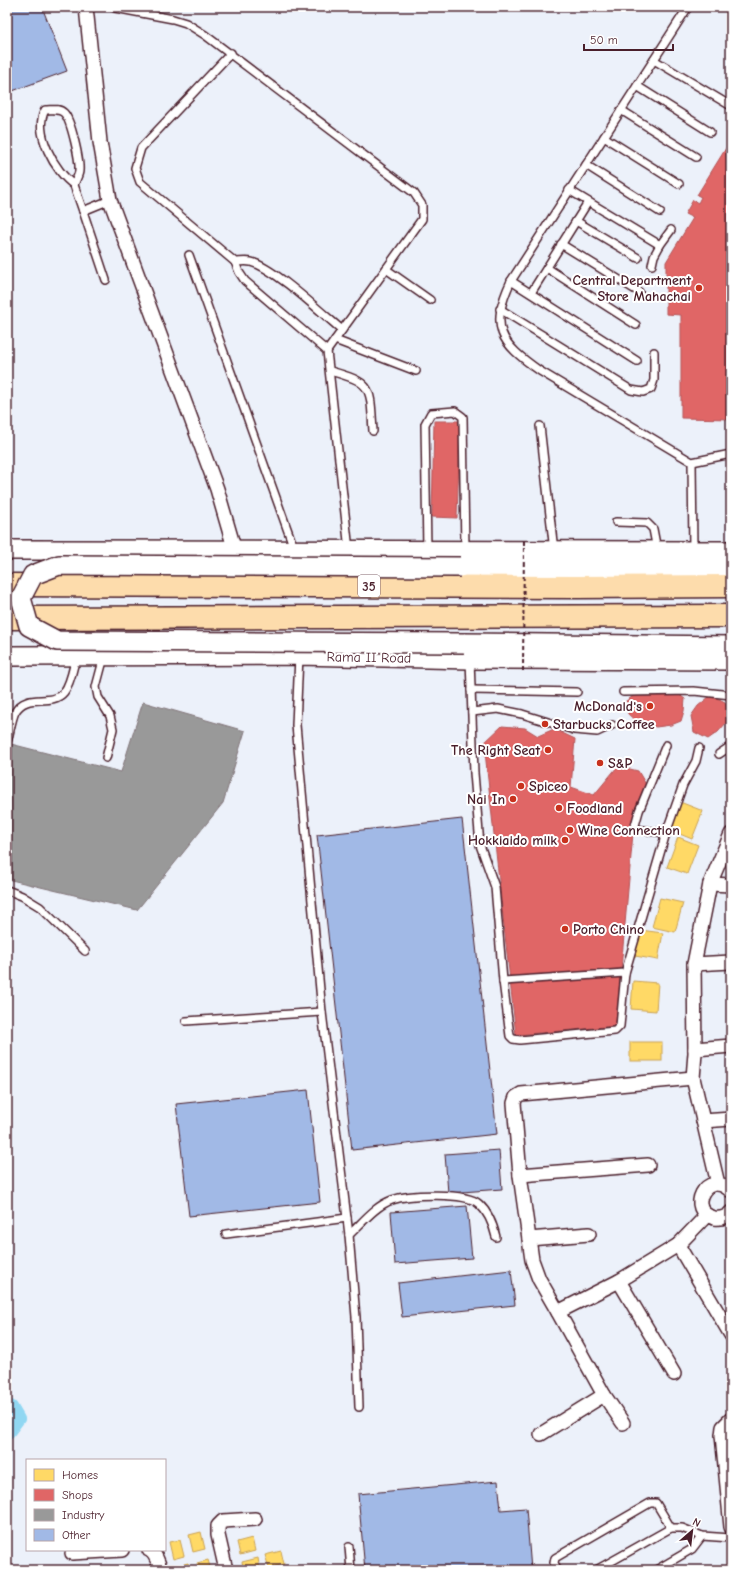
<svg xmlns="http://www.w3.org/2000/svg" width="738" height="1577" viewBox="0 0 738 1577" font-family="'Comic Neue',sans-serif">
	<style>
		.homes { fill: #ffd966; stroke: #c9a154 }
		.shops { fill: #e06666; stroke: #b35154 }
		.industry { fill: #999; stroke: #817478 }
		.lines { fill: none; stroke-linecap: round; stroke-linejoin: round }
		.canal { stroke: #90d7f2; stroke-width: 12 }
		.building { fill: #a1b9e6; stroke: #4a1f2b }
		.service-casing { stroke: #4a1f2b; stroke-width: 10 }
		.minor-casing { stroke: #4a1f2b; stroke-width: 16 }
		.secondary-casing { stroke: #4a1f2b; stroke-width: 22 }
		.trunk-casing { stroke: #4a1f2b; stroke-width: 25 }
		.service { stroke: #fff; stroke-width: 7 }
		.minor { stroke: #fff; stroke-width: 13 }
		.secondary { stroke: #fff; stroke-width: 19 }
		.trunk { stroke: #fddcac; stroke-width: 22 }
		.secondary-bridge-casing { stroke: #4a1f2b; stroke-width: 22; stroke-linecap: butt }
		.path-bridge { stroke: #4a1f2b; stroke-width: 2; stroke-dasharray: 4 3; stroke-linecap: butt }
		.secondary-bridge { stroke: #fff; stroke-width: 19 }
		.poi-dot { fill: #c8321e; stroke: #fff; stroke-width: 1.5 }
		.labels { text-anchor: middle; stroke-width: 4; stroke-linejoin: round; paint-order: stroke }
		.shield { fill: #fff; stroke: #80626b; stroke-width: 1 }
		.shield-label { font-size: 13px; font-weight: bold; fill: #4a1f2b }
		.poi-label { font-size: 14px; font-weight: bold; fill: #4a1f2b; stroke: #fff; text-anchor: start }
		.street-label { font-size: 14px; fill: #4a1f2b; stroke: #fff }
	</style>
	<rect width="100%" height="100%" fill="#ecf1fa"/>
	<filter id="ink" filterUnits="userSpaceOnUse"><feTurbulence type="fractalNoise" baseFrequency=".025" numOctaves="2"/><feDisplacementMap in="SourceGraphic" scale="8" xChannelSelector="R" yChannelSelector="G"/><feConvolveMatrix kernelMatrix="1 2 1 2 8 2 1 2 1" color-interpolation-filters="sRGB"/></filter>
	<g filter="url(#ink)">
		<g class="homes">
			<path d="M680 802 703 811 692 839 670 830Z"/>
			<path d="M678 837 698 845 687 874 667 867Z"/>
			<path d="M660 898 683 903 675 932 652 927Z"/>
			<path d="M640 930 663 933 658 960 635 956Z"/>
			<path d="M633 981 658 983 656 1011 631 1009Z"/>
			<rect x="630" y="1042" width="32" height="19"/>
			<path d="M201 1532 205 1549 193 1552 189 1535Z"/>
			<path d="M252 1538 255 1551 240 1555 237 1542Z"/>
			<path d="M180 1540 184 1556 173 1559 169 1542Z"/>
			<path d="M281 1551 284 1564 269 1568 265 1555Z"/>
			<path d="M258 1558 260 1570H244L242 1562Z"/>
			<path d="M208 1560 211 1570H199L197 1563Z"/>
			<path d="M188 1563 190 1570H178L177 1566Z"/>
		</g>
		<g class="shops">
			<path d="M731 140V419L681 418V315L666 314V262L693 218 685 214 693 200 698 203 701 197 697 195Z"/>
			<path d="M434 421H460L457 518 432 517Z"/>
			<path d="M675 692 685 699 684 711 681 721 671 725 656 727 638 723 628 714 626 701 638 693Z"/>
			<path d="M709 697H715L725 702 729 711 727 722 718 732 708 739 694 732 691 716 698 706Z"/>
			<path d="M502 726 525 728 538 736 554 729 575 739 571 787 594 795 618 766 638 771 648 788 633 833 616 1026 516 1035 484 743Z"/>
		</g>
		<path class="industry" d="M143 702 245 731 223 803 137 910 7 879V760L11 744 121 772Z"/>
		<g class="lines">
			<path class="canal" d="M7 1404 12 1407 19 1419 7 1435"/>
		</g>
		<g class="building">
			<path d="M7 7H42L67 71 7 93Z"/>
			<path d="M462 819 497 1134 352 1150 317 835Z"/>
			<path d="M308 1090 320 1202 189 1216 176 1104Z"/>
			<path d="M499 1150 502 1189 448 1193 445 1154Z"/>
			<path d="M467 1206 472 1258 395 1264 391 1212Z"/>
			<path d="M511 1270 515 1305 402 1317 398 1283Z"/>
			<path d="M498 1481 501 1510 526 1508 531 1570H365L358 1494Z"/>
		</g>
		<g class="lines">
			<defs>
				<g id="service">
					<path d="M688 7 511 281C489 328 500 343 540 371L692 462 731 454"/>
					<path d="M115 8 173 19 186 23 205 35 414 193 422 205V219L327 351"/>
					<path d="M231 53 141 148 135 168 140 182 235 262 239 272 245 281 327 351 349 550"/>
					<path d="M654 60 731 106"/>
					<path d="M637 86 710 132"/>
					<path d="M621 110 696 157"/>
					<path d="M604 137 679 184"/>
					<path d="M586 165 660 212"/>
					<path d="M74 185C55 172 33 132 45 110 52 110 59 108 64 113 71 120 80 160 79 171 79 175 75 181 74 185L83 211 110 200"/>
					<path d="M569 190 660 245 671 230"/>
					<path d="M83 211 106 280"/>
					<path d="M576 221 638 258"/>
					<path d="M561 244 639 292"/>
					<path d="M189 255 294 548"/>
					<path d="M235 262C240 262 246 261 251 262 273 267 323 314 342 330"/>
					<path d="M652 265 654 256 660 245"/>
					<path d="M547 268 636 325"/>
					<path d="M386 269 430 300"/>
					<path d="M511 281 637 361"/>
					<path d="M531 293 588 202"/>
					<path d="M500 309 631 390 643 392 651 389 654 380V352"/>
					<path d="M335 340 416 371"/>
					<path d="M330 371C374 383 370 387 373 431"/>
					<path d="M540 426 554 551"/>
					<path d="M692 462 693 549"/>
					<path d="M616 522 647 523 653 529 657 550"/>
					<path d="M427 550 425 424 431 413 455 411 463 417 465 550"/>
					<path d="M299 656 296 725 322 1012 349 1235 356 1317 359 1407"/>
					<path d="M104 657 96 687 98 697 110 716 113 729 106 758"/>
					<path d="M470 659 474 773 480 845 495 887 503 981 510 1036 513 1039 520 1040 615 1031 620 1026 625 973 666 833 683 785 696 761 699 748"/>
					<path d="M471 690 577 692"/>
					<path d="M623 692 694 691 731 695"/>
					<path d="M472 712 498 709 522 714 574 730 597 732 612 725"/>
					<path d="M7 742C10 733 11 721 15 712 27 691 51 708 64 692 71 683 73 668 76 657"/>
					<path d="M719 754 731 746"/>
					<path d="M666 833 634 829 639 811 666 745"/>
					<path d="M7 890 22 896 40 907 85 951"/>
					<path d="M503 981 625 973"/>
					<path d="M186 1021 322 1012"/>
					<path d="M226 1234 347 1218"/>
					<path d="M349 1235C362 1223 375 1206 392 1200 409 1194 466 1192 479 1204 489 1213 493 1224 496 1237"/>
					<path d="M349 1547 351 1570"/>
					<path d="M557 1570 554 1563 555 1558 650 1503H656L671 1528"/>
					<path d="M596 1570 671 1528H682L702 1536 731 1538"/>
					<path d="M656 1570 692 1549 702 1536"/>
				</g>
				<g id="minor">
					<path d="M86 7 100 142 110 200 217 489 235 551"/>
					<path d="M710 884 731 885"/>
					<path d="M694 964 731 962"/>
					<path d="M695 1049 731 1046"/>
					<path d="M693 1078 521 1094 516 1097 514 1103 520 1175 532 1260 539 1279 558 1312 619 1281 678 1245 707 1215"/>
					<path d="M703 1121 731 1119"/>
					<path d="M520 1175 648 1165"/>
					<path d="M718 1184 693 1078 695 1053 694 964 710 884 731 834"/>
					<path d="M731 1191C706 1167 685 1212 714 1218 721 1219 727 1217 731 1212"/>
					<path d="M529 1239 589 1234"/>
					<path d="M678 1245 731 1335"/>
					<path d="M619 1281 674 1374"/>
					<path d="M604 1395 623 1423"/>
					<path d="M731 1419 723 1427 722 1435 731 1527"/>
					<path d="M541 1434 604 1395 558 1312"/>
					<path d="M149 1550C156 1553 158 1563 161 1570"/>
					<path d="M72 1553 122 1550"/>
					<path d="M226 1570 218 1535V1526L223 1521 255 1519"/>
				</g>
				<g id="secondary">
					<path d="M7 550 731 551"/>
					<path d="M460 567H731"/>
					<path d="M464 643 731 646"/>
					<path d="M7 656 299 655 470 659 731 660"/>
				</g>
				<g id="trunk">
					<path d="M7 585 577 587 731 586"/>
					<path d="M7 618 731 616"/>
				</g>
			</defs>
			<use href="#service" class="service-casing"/>
			<use href="#minor" class="minor-casing"/>
			<use href="#secondary" class="secondary-casing"/>
			<use href="#trunk" class="trunk-casing"/>
			<use href="#service" class="service"/>
			<use href="#minor" class="minor"/>
			<use href="#secondary" class="secondary"/>
			<use href="#trunk" class="trunk"/>
			<defs>
				<path id="secondary-bridge" d="M460 567 59 565 33 575 21 598 29 626 57 641 464 643"/>
			</defs>
			<use href="#secondary-bridge" class="secondary-bridge-casing"/>
			<path class="path-bridge" d="M523 671 524 538"/>
			<use href="#secondary-bridge" class="secondary-bridge"/>
		</g>
	</g>
	<g class="poi-dot">
		<circle cx="699" cy="288" r="4"/>
		<circle cx="650" cy="706" r="4"/>
		<circle cx="545" cy="724" r="4"/>
		<circle cx="548" cy="750" r="4"/>
		<circle cx="600" cy="763" r="4"/>
		<circle cx="521" cy="786" r="4"/>
		<circle cx="513" cy="799" r="4"/>
		<circle cx="559" cy="808" r="4"/>
		<circle cx="570" cy="830" r="4"/>
		<circle cx="565" cy="840" r="4"/>
		<circle cx="565" cy="929" r="4"/>
	</g>
	<g class="labels">
		<rect class="shield" x="358" y="575" width="22" height="22" rx="3"/>
		<g class="shield-label">
			<text x="369" y="591">35</text>
		</g>
		<g class="poi-label">
			<text x="691" y="285" text-anchor="end">Central Department<tspan x="691" dy="16">Store Mahachai</tspan></text>
			<text x="642" y="711" text-anchor="end">McDonald's</text>
			<text x="553" y="729">Starbucks Coffee</text>
			<text x="540" y="755" text-anchor="end">The Right Seat</text>
			<text x="608" y="768">S&amp;P</text>
			<text x="529" y="791">Spiceo</text>
			<text x="505" y="804" text-anchor="end">Nai In</text>
			<text x="567" y="813">Foodland</text>
			<text x="578" y="835">Wine Connection</text>
			<text x="557" y="845" text-anchor="end">Hokkiaido milk</text>
			<text x="573" y="934">Porto Chino</text>
		</g>
		<g class="street-label">
			<text transform="translate(369 657) rotate(1)" y="5">Rama II Road</text>
		</g>
	</g>
	<rect width="738" height="1577" fill="none" stroke="#fff" stroke-width="24"/>
	<rect x="12" y="12" width="714" height="1553" fill="none" stroke="#4a1f2b" stroke-width="1.5" filter="url(#ink)"/>
	<rect x="26" y="1459" width="140" height="92" fill="#ffffff" stroke="#b7a5aa"/>
	<rect x="34" y="1469" width="20" height="12" fill="#ffd966" stroke="#b7a5aa"/>
	<text x="62" y="1479" font-size="12" fill="#4a1f2b">Homes</text>
	<rect x="34" y="1489" width="20" height="12" fill="#e06666" stroke="#b7a5aa"/>
	<text x="62" y="1499" font-size="12" fill="#4a1f2b">Shops</text>
	<rect x="34" y="1509" width="20" height="12" fill="#999999" stroke="#b7a5aa"/>
	<text x="62" y="1519" font-size="12" fill="#4a1f2b">Industry</text>
	<rect x="34" y="1529" width="20" height="12" fill="#a1b9e6" stroke="#b7a5aa"/>
	<text x="62" y="1539" font-size="12" fill="#4a1f2b">Other</text>
	<g transform="translate(692 1531) rotate(28)" stroke="#ffffff" stroke-width="3" paint-order="stroke">
	<path d="M0-3L7 15L0 10L-7 15Z" fill="#4a1f2b"/>
	<text y="-6" font-size="11" font-weight="bold" text-anchor="middle" fill="#4a1f2b">N</text>
	</g>
	<path d="M584 44v6h89v-6" fill="none" stroke="#4a1f2b" stroke-width="2"/>
	<text x="590" y="44" font-size="12" fill="#4a1f2b" stroke="#ffffff" stroke-width="3" paint-order="stroke">50 m</text>
</svg>
